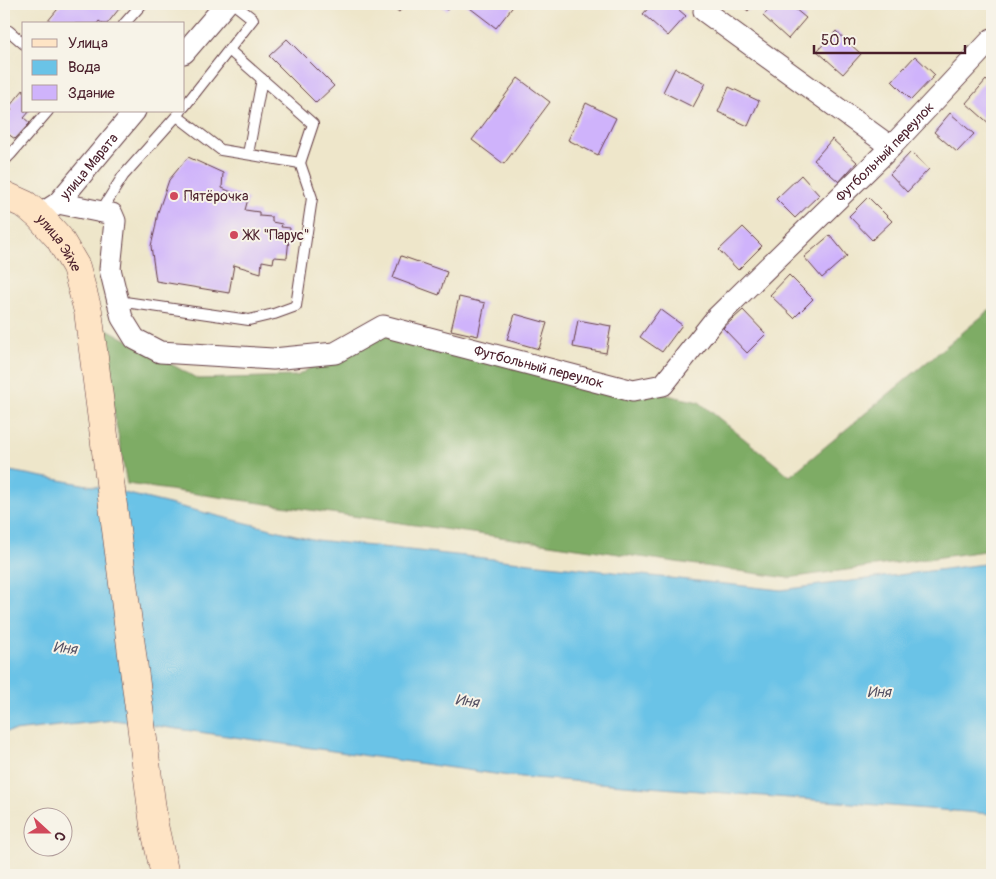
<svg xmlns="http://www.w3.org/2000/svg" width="996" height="879" viewBox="0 0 996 879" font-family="Pangolin,sans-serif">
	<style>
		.forest { fill: #7eac65; stroke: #646648 }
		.water { fill: #6ac3e7; stroke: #5a7189 }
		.building { fill: #cfb3fb }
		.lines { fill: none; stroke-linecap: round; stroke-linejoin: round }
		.lane-casing { stroke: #633d43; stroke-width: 12 }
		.street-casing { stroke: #633d43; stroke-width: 23 }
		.secondary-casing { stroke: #633d43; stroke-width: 29 }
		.lane { stroke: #fff; stroke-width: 10 }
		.street { stroke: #fff; stroke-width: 21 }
		.secondary { stroke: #fee4c5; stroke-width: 28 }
		.poi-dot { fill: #d1495b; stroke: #f7f3e8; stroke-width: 2 }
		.labels { text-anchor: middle; stroke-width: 4; stroke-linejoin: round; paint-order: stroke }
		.street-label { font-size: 14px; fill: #4a1f2b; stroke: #f7f3e8 }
		.poi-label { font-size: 14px; fill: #4a1f2b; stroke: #f7f3e8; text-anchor: start }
		.water-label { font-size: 15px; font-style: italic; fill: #545063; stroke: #f7f3e8 }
	</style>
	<rect width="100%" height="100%" fill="#f7f3e8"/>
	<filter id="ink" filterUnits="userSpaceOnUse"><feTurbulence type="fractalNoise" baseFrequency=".02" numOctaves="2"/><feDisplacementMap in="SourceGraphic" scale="10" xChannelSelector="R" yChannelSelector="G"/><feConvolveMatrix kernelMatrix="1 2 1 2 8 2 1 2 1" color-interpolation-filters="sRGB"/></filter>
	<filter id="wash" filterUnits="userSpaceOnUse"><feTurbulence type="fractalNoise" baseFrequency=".0096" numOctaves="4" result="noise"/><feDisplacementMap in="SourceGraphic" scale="20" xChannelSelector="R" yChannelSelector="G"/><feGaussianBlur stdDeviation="1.12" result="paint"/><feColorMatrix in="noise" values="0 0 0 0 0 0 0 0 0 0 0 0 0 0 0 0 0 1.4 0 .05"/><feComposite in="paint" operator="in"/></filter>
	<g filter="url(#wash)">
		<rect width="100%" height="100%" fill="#eee6ca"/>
		<path class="forest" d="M992 308V550L788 578 127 484 98 324 198 379 297 376 372 331 699 402 790 476Z"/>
		<path class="water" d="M4 470 104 488 316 540 781 590 992 563V814L509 776 114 720 4 732Z"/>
		<g id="blocks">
			<g class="building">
				<path d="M62 4H123L107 24H103L99 21 97 24H49L47 22Z"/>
				<path d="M389 4H406L399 12Z"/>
				<path d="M439 4H452L447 10Z"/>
				<path d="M467 4H515L496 28 466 5Z"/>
				<path d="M652 4H672L686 16 668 36 643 14Z"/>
				<path d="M740 4H754L748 11Z"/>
				<path d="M774 4H789L806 18 788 39 763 16Z"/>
				<path d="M836 31 861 54 843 74 817 51Z"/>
				<path d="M287 39 334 86 316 103 269 56Z"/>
				<path d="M915 56 935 75 911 100 892 81Z"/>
				<path d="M675 68 706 83 693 107 663 92Z"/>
				<path d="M518 78 550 102 504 164 472 140Z"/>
				<path d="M986 80 992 86V126L966 103Z"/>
				<path d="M729 87 759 101 748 126 718 112Z"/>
				<path d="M24 89V111H30L24 118 30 123 15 139 4 131V120L12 109 9 107Z"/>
				<path d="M586 103 616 118 598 155 568 140Z"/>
				<path d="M950 113 974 134 957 152 934 132Z"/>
				<path d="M832 139 857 162 839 182 814 160Z"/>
				<path d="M911 152 929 169 907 192 890 174Z"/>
				<path d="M188 157 223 173 222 188 248 199 245 210 259 212V216L272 217V222L282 224 281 227 290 228 287 258 274 257 273 263 262 261 261 273 234 265 229 293 156 281 151 246 155 229 158 212 169 180Z"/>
				<path d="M801 175 819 195 795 218 776 199Z"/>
				<path d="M868 197 892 221 872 240 849 216Z"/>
				<path d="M743 227 762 246 738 270 719 250Z"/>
				<path d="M830 235 847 256 822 278 804 257Z"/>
				<path d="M401 256 447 272 439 295 393 278Z"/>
				<path d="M789 275 813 299 794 318 770 295Z"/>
				<path d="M459 297 485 303 478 336 451 330Z"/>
				<path d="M660 309 682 325 662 352 640 337Z"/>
				<path d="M743 310 766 334 747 353 723 328Z"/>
				<path d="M515 314 547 323 539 349 507 340Z"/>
				<path d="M578 320 611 326 606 353 573 347Z"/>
			</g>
		</g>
	</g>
	<g filter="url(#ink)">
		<use href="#blocks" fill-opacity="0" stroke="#633d43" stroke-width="1"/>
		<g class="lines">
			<defs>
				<g id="lane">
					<path d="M124 24 142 4"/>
					<path d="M4 36 9 31 24 44"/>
					<path d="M184 107 253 19 234 4"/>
					<path d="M177 116 221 150 300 163 313 124 229 50"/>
					<path d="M248 154 262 79"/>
					<path d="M4 161 11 154 48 111"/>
					<path d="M101 211 123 176 181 111"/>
					<path d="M118 301 249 320 274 314 296 306 312 198 300 163"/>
				</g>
				<g id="street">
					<path d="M704 11 891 147"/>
					<path d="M184 53 226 4"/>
					<path id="s1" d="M58 203 112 214 115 221 110 269 122 318 135 339 160 352 273 359 335 353 383 326 633 391 663 385 716 318 891 147 992 39"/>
					<path id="s2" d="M47 210 58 203 135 111"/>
				</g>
				<g id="secondary">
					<path id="s3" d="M4 195 26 205 39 216 59 238 76 267 88 311 154 825 165 875"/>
				</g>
			</defs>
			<use href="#lane" class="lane-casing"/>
			<use href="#street" class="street-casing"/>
			<use href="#secondary" class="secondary-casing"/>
			<use href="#lane" class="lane"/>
			<use href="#street" class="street"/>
			<use href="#secondary" class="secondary"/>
		</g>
	</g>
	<g class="poi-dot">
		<circle cx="174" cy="196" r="5"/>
		<circle cx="234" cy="235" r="5"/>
	</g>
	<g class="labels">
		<g class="street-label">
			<text dy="5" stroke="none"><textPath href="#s1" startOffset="1056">Футбольный переулок</textPath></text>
			<text dy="5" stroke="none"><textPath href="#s2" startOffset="61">улица Марата</textPath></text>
			<text dy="5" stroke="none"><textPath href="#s3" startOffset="75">улица Эйхе</textPath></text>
			<text dy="5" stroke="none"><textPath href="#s1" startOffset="606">Футбольный переулок</textPath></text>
		</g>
		<g class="poi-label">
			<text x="184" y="201">Пятёрочка</text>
			<text x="244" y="240">ЖК "Парус"</text>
		</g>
		<g class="water-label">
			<text transform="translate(65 648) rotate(6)" y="5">Иня</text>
			<text x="879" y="697">Иня</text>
			<text transform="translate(467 701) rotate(8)" y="5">Иня</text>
		</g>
	</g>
	<rect width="996" height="879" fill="none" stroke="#f7f3e8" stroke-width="20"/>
	<rect x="22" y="22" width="162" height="90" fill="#f7f3e8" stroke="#b29e9c"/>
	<rect x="32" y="39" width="25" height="8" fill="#fee4c5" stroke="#b29e9c"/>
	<text x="68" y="48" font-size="15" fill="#4a1f2b">Улица</text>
	<rect x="32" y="60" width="25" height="15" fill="#6ac3e7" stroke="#b29e9c"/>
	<text x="68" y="72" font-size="15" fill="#4a1f2b">Вода</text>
	<rect x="32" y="85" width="25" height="15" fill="#cfb3fb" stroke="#b29e9c"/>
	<text x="68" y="98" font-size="15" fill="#4a1f2b">Здание</text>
	<g transform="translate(48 832) rotate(111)"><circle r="24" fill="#f7f3e8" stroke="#b29e9c"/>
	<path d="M0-4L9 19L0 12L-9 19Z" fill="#d1495b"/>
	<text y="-8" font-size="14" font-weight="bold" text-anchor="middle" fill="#4a1f2b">С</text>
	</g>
	<path d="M814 45v8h151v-8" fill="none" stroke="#4a1f2b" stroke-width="2.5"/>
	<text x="821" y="45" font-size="15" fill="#4a1f2b" stroke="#f7f3e8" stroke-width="4" paint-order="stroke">50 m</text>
</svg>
